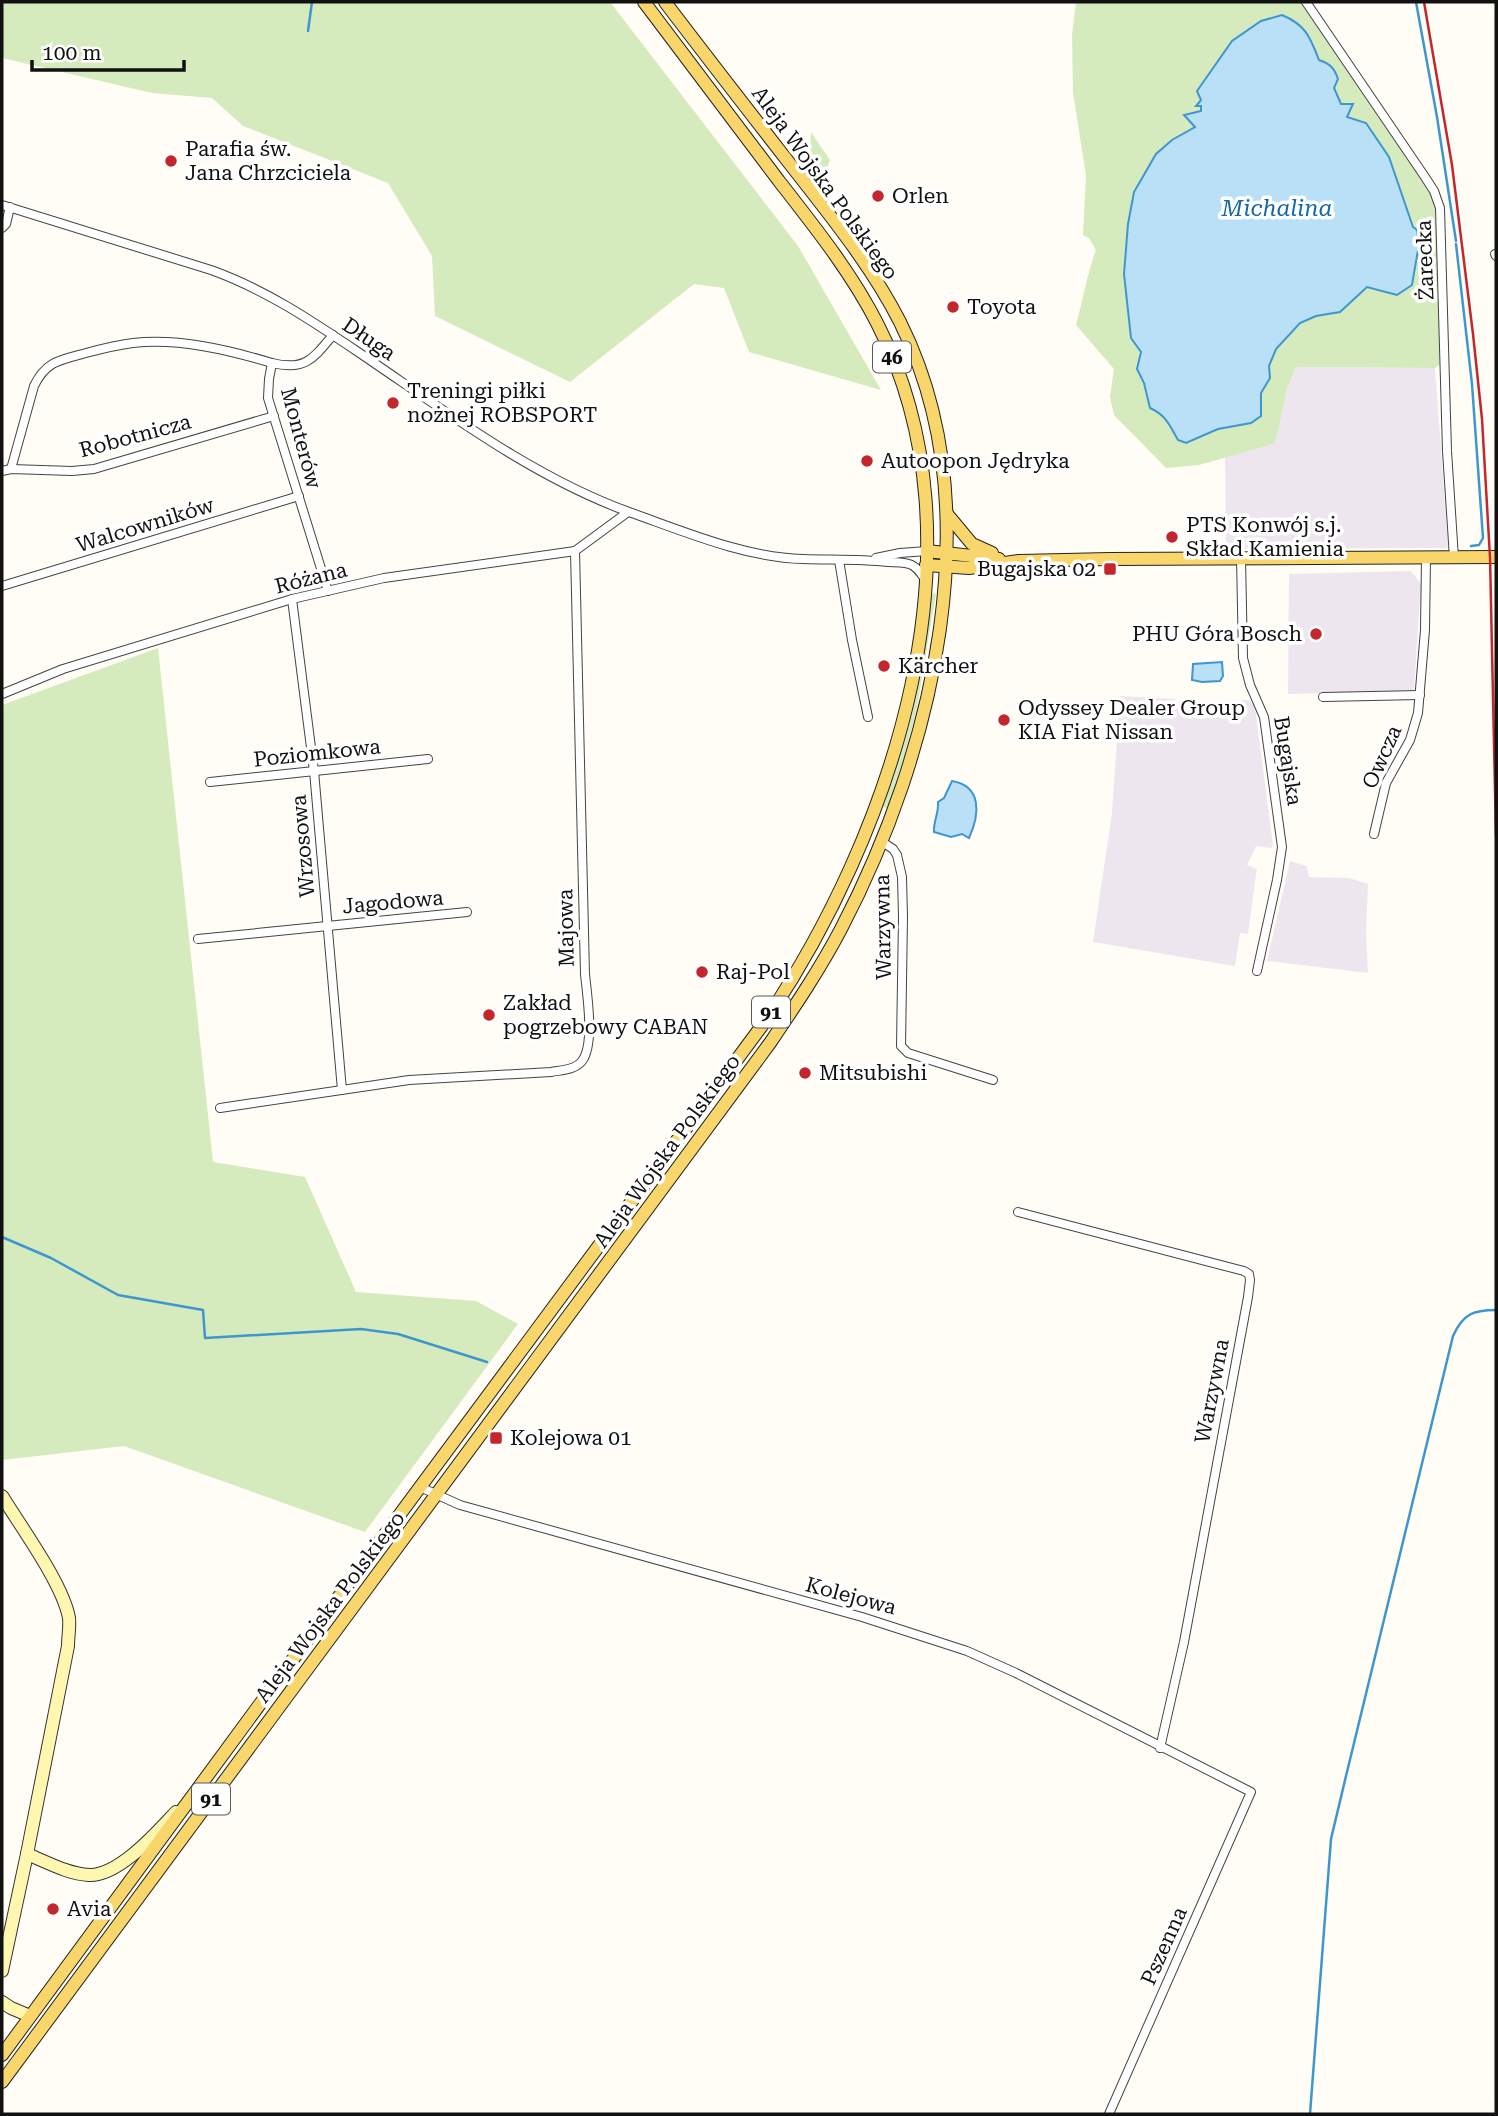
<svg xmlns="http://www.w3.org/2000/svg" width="1498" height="2116" viewBox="0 0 1498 2116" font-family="'Roboto Serif',serif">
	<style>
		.industrial { fill: #eee6ef }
		.green { fill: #d5ebbd }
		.water { fill: #b9e0f7; stroke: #3f96cf; stroke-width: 2 }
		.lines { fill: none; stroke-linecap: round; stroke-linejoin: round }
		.stream { stroke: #3f96cf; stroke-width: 2.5 }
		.street-casing { stroke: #444; stroke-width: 10 }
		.secondary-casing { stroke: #333; stroke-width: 14 }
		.primary-casing { stroke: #222; stroke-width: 14 }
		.street { stroke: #fff; stroke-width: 8 }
		.secondary { stroke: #fff6b0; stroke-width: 12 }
		.primary { stroke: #f9d66b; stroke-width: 12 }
		.rail { stroke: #c4262e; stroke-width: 2.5 }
		.poi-dot { fill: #c4262e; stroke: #fff; stroke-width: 2.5 }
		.labels { text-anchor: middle; stroke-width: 7; stroke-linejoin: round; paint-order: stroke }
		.shield { fill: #fff; stroke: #585858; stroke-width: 2 }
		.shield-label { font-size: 19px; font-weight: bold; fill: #111 }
		.poi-label { font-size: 21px; fill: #111; stroke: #fff; text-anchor: start }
		.street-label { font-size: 21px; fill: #111; stroke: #fff }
		.water-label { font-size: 23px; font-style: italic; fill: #1768a6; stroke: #fff }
	</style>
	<rect width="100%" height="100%" fill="#fffdf5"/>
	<g class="industrial">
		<path d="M1296 367 1435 368 1448 545 1447 548 1226 549 1225 457 1274 444 1278 433 1287 388Z"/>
		<path d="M1411 571 1421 584 1414 689 1411 691 1288 694 1289 574Z"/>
		<path d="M1120 696 1175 699 1176 702 1249 700 1255 707 1273 845 1271 848 1256 846 1247 865 1257 869 1256 874 1248 934 1240 933 1235 966 1093 942 1112 813Z"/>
		<path d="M1290 861 1307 866 1309 877 1349 878 1368 884 1366 933 1368 973 1267 961Z"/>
	</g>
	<g class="green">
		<path d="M2 2H610L798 246 881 390 749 352 724 288 694 284 570 382 435 316 432 256 388 183 243 126 212 98 152 93 2 58Z"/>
		<path d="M1076 2H1302L1429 189C1443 223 1437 263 1437 299H1443L1445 361 1435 368 1296 367 1287 388 1278 433 1274 444 1199 465 1166 468 1114 415 1110 397 1114 369 1076 325C1083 300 1087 274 1096 250L1089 238 1083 235 1086 175 1073 93 1072 35Z"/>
		<path d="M811 132 830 160 827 168 818 173 806 164 810 161Z"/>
		<path d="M930 593 936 594 916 713 902 764 887 808 882 807C907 738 922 666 930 593Z"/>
		<path d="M158 648 213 1162 305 1177 356 1292 476 1301 518 1324 365 1532 124 1446 2 1460V705Z"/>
	</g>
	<g class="water">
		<path d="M1282 15C1306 25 1310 37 1319 60 1330 64 1334 67 1338 79L1334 88 1341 104H1353L1347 117 1366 123 1389 157 1413 227 1417 230 1419 244 1412 285 1397 295 1367 287 1340 312 1316 316 1300 323 1276 349 1269 366 1270 378 1261 393V416L1251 423 1218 429 1186 443 1178 440C1170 426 1166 415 1150 408L1144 383 1137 369 1141 352 1131 338 1124 274 1128 224 1134 192 1156 154 1172 140 1195 127 1184 115 1201 111V106H1196L1201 100 1197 91 1232 41 1261 21Z"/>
		<path d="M1222 662 1223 676 1220 681 1202 682 1192 680 1193 664Z"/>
		<path d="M952 781C982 786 980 814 969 838L962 834 951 837 934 832C933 822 939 813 938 802L944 798Z"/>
	</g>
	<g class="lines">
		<g class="stream">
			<path d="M1416 2 1437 117 1456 241"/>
			<path d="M308 31 312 2"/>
			<path d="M1456 244 1472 384 1483 538 1479 545 1471 546"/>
			<path d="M2 1237 51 1258 118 1295 203 1310 205 1338 361 1329 398 1334 487 1362"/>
			<path d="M1310 2114 1331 1839 1346 1776 1453 1336C1463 1314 1473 1310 1496 1310"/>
		</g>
		<defs>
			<g id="street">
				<path d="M1306 2 1425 177 1434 191 1440 208 1447 451 1454 558"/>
				<path d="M2 205 211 270C267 290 315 323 364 356 448 413 533 477 629 512 683 531 746 558 803 559 831 560 859 559 888 562 894 562 902 562 909 564 916 566 920 572 924 578"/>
				<path d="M2 228 6 224 10 207"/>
				<path d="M1495 254 1496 256"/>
				<path d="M11 469 34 386C46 361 60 360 86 353 101 349 117 345 133 343 179 338 229 350 272 363"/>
				<path d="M2 471 11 469 72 471 94 469 274 416"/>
				<path d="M876 558 900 553 927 551"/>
				<path d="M1241 558 1243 658 1250 685 1264 717 1282 847 1277 880 1257 971"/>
				<path d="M839 560 852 640 868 717"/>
				<path d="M2 586 299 496"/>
				<path d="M328 591 268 398 269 379 272 363C305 371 313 359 333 335"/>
				<path d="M292 599 314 771 342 1090"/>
				<path d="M2 694 63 669 292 599 384 578 575 551 628 512"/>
				<path d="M1323 697 1420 695"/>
				<path d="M210 782 428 759"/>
				<path d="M1374 834 1386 783 1410 740 1418 713 1425 630 1426 558"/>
				<path d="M881 841 893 849 897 855 902 877 903 917 901 1046 908 1053 993 1080"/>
				<path d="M198 939 467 912"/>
				<path d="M220 1108 409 1080 551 1072C561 1070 575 1070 582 1061 595 1044 587 995 585 974L575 551"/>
				<path d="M1018 1212 1244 1271 1249 1274 1250 1280 1248 1297 1184 1642 1160 1748"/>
				<path d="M420 1487 460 1505 862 1617 967 1651 1016 1673 1251 1792 1109 2114"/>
			</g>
			<g id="secondary">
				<path d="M2 1496C21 1527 63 1584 69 1618 70 1627 68 1637 68 1646L27 1854 2 1971"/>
				<path d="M27 1854C47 1862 68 1874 89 1875 119 1876 157 1832 176 1812"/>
				<path d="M2 2002 11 2008 30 2016"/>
			</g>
			<g id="primary">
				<path d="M947 514 972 544 992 553"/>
				<path d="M927 551 999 559"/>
				<path d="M926 565 969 568 1019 561 1110 559 1496 557"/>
				<path d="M2 2055 349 1583 761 1027C893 835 991 544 877 323 851 272 814 226 779 181 734 121 689 61 644 2"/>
				<path d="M2 2082 770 1043C795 1006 820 969 841 929 933 753 993 508 900 322 871 265 829 214 790 164 748 110 706 56 665 2"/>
			</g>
		</defs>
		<use href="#street" class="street-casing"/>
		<use href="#secondary" class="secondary-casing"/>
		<use href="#primary" class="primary-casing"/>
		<use href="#street" class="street"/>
		<use href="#secondary" class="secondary"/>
		<use href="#primary" class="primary"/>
		<path class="rail" d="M1424 2 1452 165 1473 334 1482 419 1490 557 1496 836"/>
	</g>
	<g class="poi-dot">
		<circle cx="171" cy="161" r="7"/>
		<circle cx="878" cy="196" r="7"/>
		<circle cx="953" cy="307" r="7"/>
		<circle cx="393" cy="403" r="7"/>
		<circle cx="867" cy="461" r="7"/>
		<circle cx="1172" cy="537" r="7"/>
		<rect x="1103" y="562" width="14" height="14" rx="3.5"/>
		<circle cx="1316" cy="634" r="7"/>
		<circle cx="884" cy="666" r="7"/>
		<circle cx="1004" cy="720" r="7"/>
		<circle cx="702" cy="972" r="7"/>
		<circle cx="489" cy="1015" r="7"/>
		<circle cx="805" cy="1073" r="7"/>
		<rect x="489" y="1431" width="14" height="14" rx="3.5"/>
		<circle cx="53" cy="1909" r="7"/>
	</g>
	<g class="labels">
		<g class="shield">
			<rect x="873" y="341.5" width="38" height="31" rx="5"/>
			<rect x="752" y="996.5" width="38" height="31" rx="5"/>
			<rect x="192" y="1783.5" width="38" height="31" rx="5"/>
		</g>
		<g class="shield-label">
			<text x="892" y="364">46</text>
			<text x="771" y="1019">91</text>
			<text x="211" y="1806">91</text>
		</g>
		<g class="poi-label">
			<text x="185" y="156">Parafia św.<tspan x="185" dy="24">Jana Chrzciciela</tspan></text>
			<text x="892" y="203">Orlen</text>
			<text x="967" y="314">Toyota</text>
			<text x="407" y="398">Treningi piłki<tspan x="407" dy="24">nożnej ROBSPORT</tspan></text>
			<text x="881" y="468">Autoopon Jędryka</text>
			<text x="1186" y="532">PTS Konwój s.j.<tspan x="1186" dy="24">Skład Kamienia</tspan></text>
			<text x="1096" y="576" text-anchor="end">Bugajska 02</text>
			<text x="1302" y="641" text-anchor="end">PHU Góra Bosch</text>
			<text x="898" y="673">Kärcher</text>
			<text x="1018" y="715">Odyssey Dealer Group<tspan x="1018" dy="24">KIA Fiat Nissan</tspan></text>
			<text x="716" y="979">Raj-Pol</text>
			<text x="503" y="1010">Zakład<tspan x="503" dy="24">pogrzebowy CABAN</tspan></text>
			<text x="819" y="1080">Mitsubishi</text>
			<text x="510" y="1445">Kolejowa 01</text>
			<text x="67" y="1916">Avia</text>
		</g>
		<g class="street-label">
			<text transform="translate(825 183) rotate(54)" y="7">Aleja Wojska Polskiego</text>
			<text transform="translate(1425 260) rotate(-92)" y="7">Żarecka</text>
			<text transform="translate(369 339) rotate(34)" y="7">Długa</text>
			<text transform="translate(135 436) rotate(-15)" y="7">Robotnicza</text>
			<text transform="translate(301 438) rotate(75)" y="7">Monterów</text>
			<text transform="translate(145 525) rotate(-17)" y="7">Walcowników</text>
			<text transform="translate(311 578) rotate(-14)" y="7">Różana</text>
			<text transform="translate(317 753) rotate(-6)" y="7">Poziomkowa</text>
			<text transform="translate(1382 757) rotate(-66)" y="7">Owcza</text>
			<text transform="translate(1288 761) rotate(81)" y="7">Bugajska</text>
			<text transform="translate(303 846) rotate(-95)" y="7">Wrzosowa</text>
			<text transform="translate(393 902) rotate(-5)" y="7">Jagodowa</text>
			<text transform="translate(883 927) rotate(-91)" y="7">Warzywna</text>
			<text transform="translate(566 928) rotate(-91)" y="7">Majowa</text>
			<text transform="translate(667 1151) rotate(-54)" y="7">Aleja Wojska Polskiego</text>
			<text transform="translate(1212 1391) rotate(-79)" y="7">Warzywna</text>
			<text transform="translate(851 1596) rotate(15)" y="7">Kolejowa</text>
			<text transform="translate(330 1607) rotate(-53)" y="7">Aleja Wojska Polskiego</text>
			<text transform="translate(1164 1946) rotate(-66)" y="7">Pszenna</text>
		</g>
		<g class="water-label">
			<text x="1277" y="216">Michalina</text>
		</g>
	</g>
	<rect width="1498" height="2116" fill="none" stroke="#111111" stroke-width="7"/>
	<path d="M32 60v10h152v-10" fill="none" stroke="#111111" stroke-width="3.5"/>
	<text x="42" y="60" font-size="21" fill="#111111" stroke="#ffffff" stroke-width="5" paint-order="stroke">100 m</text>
</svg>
